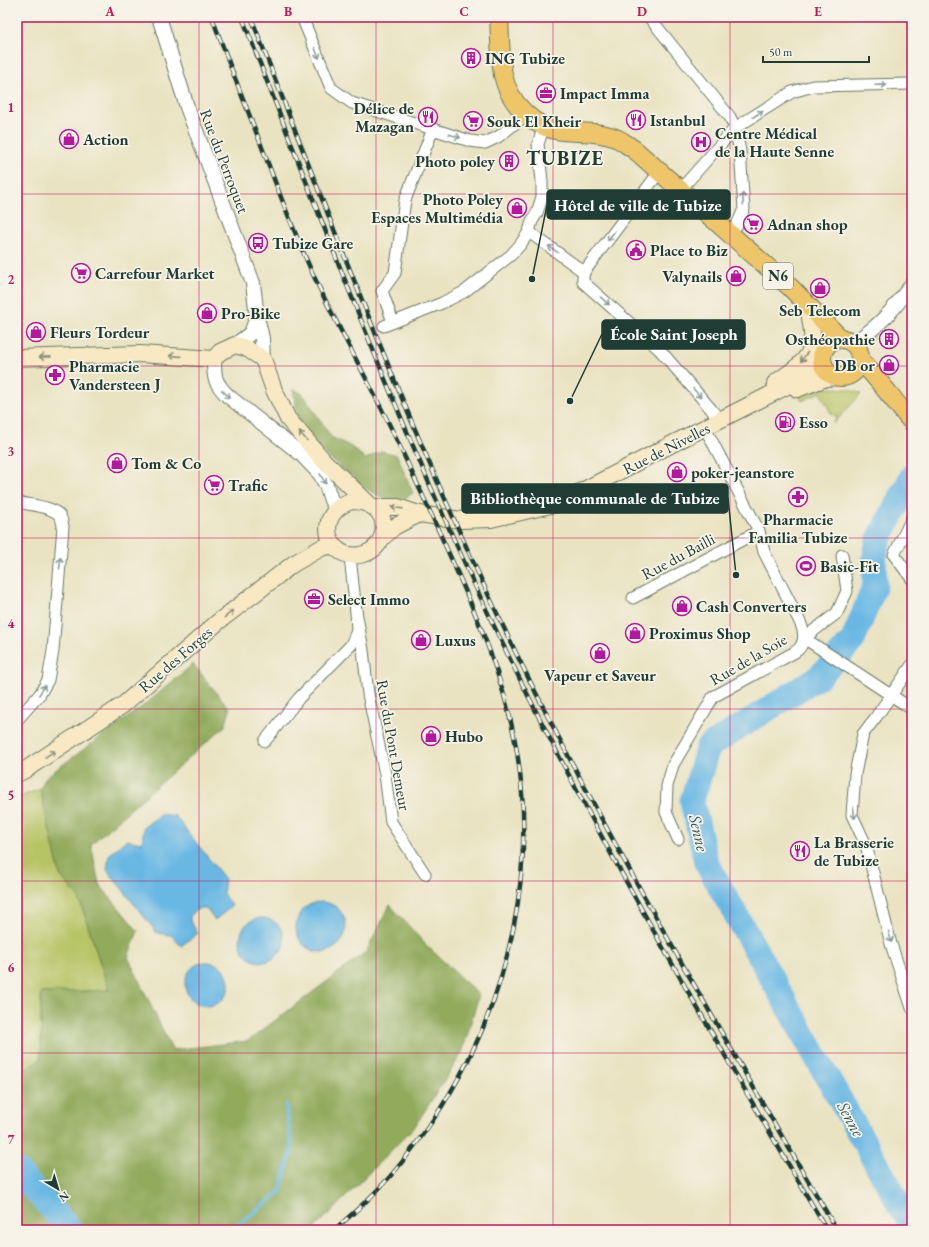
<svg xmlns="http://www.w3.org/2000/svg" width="929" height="1247" viewBox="0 0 929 1247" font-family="'EB Garamond',serif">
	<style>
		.green { fill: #b7c466; stroke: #6b804d }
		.forest { fill: #91aa5b; stroke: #587448 }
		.water { fill: #69b8e4; stroke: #447a8c }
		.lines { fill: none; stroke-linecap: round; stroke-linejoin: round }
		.stream { stroke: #69b8e4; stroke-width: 4 }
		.river { stroke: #69b8e4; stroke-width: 25 }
		.minor-casing { stroke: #676; stroke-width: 13 }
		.tertiary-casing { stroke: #676; stroke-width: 16 }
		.secondary-casing { stroke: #676; stroke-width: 18 }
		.primary-casing { stroke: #676; stroke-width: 20 }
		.minor { stroke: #fff; stroke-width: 11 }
		.tertiary { stroke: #fff; stroke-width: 14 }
		.secondary { stroke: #f8e8c3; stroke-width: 16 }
		.primary { stroke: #eec569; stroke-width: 18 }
		.rail-casing { stroke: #1f3d34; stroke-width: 4.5 }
		.rail { stroke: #f7f3e8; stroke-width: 3; stroke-dasharray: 9; stroke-linecap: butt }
		.oneway { stroke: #8f9e9a }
		.oneway2 { stroke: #8c927c }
		.grid { fill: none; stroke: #c2185b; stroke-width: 1; stroke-opacity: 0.55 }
		.labels { text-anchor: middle; stroke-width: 3.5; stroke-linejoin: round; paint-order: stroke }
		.shield { fill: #f7f3e8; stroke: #60746a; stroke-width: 1 }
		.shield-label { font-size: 15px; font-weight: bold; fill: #1f3d34 }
		.poi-label { font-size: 16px; font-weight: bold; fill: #1f3d34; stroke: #f7f3e8; text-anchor: start }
		.street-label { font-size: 16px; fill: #1f3d34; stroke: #f7f3e8 }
		.water-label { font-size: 17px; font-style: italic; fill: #325c60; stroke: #f7f3e8 }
		.district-label { font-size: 20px; font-weight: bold; letter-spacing: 1px; fill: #1f3d34; stroke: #f7f3e8 }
		.leader { fill: none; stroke: #1f3d34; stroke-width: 1.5 }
		.callout-dot { fill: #1f3d34; stroke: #f7f3e8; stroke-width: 1.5 }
		.callout { fill: #1f3d34; stroke: #1f3d34; stroke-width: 1.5 }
		.callout-label { font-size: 17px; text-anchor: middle; font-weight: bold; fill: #fff }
		.neatline { fill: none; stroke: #c2185b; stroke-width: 1.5 }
		.grid-label { font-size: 13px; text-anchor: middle; font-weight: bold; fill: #c2185b }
	</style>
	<rect width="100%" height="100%" fill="#f7f3e8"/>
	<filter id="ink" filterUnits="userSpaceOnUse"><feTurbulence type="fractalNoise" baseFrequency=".025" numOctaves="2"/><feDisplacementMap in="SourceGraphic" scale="8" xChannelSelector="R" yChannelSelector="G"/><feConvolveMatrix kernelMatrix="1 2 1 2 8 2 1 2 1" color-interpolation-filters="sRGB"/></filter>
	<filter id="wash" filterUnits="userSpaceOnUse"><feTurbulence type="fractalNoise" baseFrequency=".012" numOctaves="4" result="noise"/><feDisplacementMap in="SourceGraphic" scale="16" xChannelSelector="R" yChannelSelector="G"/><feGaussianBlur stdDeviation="0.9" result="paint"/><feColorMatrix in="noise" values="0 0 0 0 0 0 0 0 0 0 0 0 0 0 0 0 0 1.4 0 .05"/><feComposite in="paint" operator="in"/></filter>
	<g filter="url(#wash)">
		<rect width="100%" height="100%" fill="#eae3c2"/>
		<g class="green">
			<path d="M834 388 848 389 861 394 833 424 837 417 831 413 820 392 802 401 799 396 819 389Z"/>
			<path d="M40 789 60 875 79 898 109 990 41 993V1059L17 1075V798Z"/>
		</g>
		<g class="forest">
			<path d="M293 389 303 394 331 437 350 446 366 459 382 451 397 455 413 493 402 500 381 497 365 488 319 449 299 421Z"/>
			<path d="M193 664 230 709 225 726 91 844 99 884 138 931 128 957 172 1050 248 1041 366 952 390 905 424 943 479 995 462 1053 415 1126 313 1230H17V1075L41 1059V993L109 990 79 898 60 875 40 789 46 777 147 703Z"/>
		</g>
		<g class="water">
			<path d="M161 814 175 816 225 879 223 894 232 906 215 920 206 908H199L190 916V921L198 933 181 946 171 935 157 933 107 870 109 855 126 840 142 843 144 827Z"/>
			<circle cx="321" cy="927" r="25"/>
			<circle cx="262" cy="940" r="22"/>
			<circle cx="207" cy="984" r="22"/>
		</g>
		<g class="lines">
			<path class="stream" d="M221 1230 238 1225 280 1192 292 1149 286 1105"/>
			<g class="river">
				<path d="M912 476 878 541 874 560 875 585 853 640 820 676 708 747 692 801 706 862 912 1227"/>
				<path d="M17 1171 71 1230"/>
			</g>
		</g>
	</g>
	<g filter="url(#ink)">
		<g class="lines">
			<defs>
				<g id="minor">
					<path d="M302 17 331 88 352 103 470 141 485 143 498 137 526 115"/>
					<path d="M649 17 730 117 735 128 740 151 744 209 737 225 730 233"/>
					<path d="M544 126 538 144 542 181V197L537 213 532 221 529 232 584 272"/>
					<path d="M660 171 584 272 583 277V282L659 349 711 409 719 420"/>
					<path d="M681 189 735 128 792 92 813 86 912 84"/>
					<path d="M393 322 382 291 395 273 405 200 433 129"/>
					<path d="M384 326 442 303 464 292 511 255 520 245 529 232"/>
					<path d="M17 502C29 505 53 506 60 516 62 519 62 522 63 526L53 651 48 680 40 694 17 720"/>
					<path d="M912 518 894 555 912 579"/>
					<path d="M842 555 847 591 837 613 804 638 912 709"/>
					<path d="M633 598 759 531"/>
					<path d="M356 611 363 650 368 694 385 774 391 822 425 874"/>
					<path d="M912 665 876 717 863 734 855 774 852 815 866 845 891 944 912 1008"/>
					<path d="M265 741 299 698 351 645 357 631 356 611 350 557"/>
					<path d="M678 839 666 812 667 786 673 765 713 697 795 652C806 645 805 633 800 622L764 552 759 531 705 428"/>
				</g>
				<g id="tertiary">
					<path d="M159 17 187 107 253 283 257 317 262 338 263 359"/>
					<path d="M853 343C879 327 895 308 912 284"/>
					<path d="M235 345 251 333 257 317"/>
					<path d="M214 359C214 378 214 382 228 396L301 454 320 474 326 485 331 500 336 509"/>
				</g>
				<g id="secondary">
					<path d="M17 358 140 354 214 359 220 352 235 345 246 348 263 359 274 390 288 419 324 461 369 504"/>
					<path d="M775 383C788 373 808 363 812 345 814 333 809 319 809 307"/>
					<path d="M797 389 826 378 837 377"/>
					<path d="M352 501C370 501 387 512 383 533 381 543 374 551 364 554 328 565 311 513 352 501Z"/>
					<path d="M374 507H398L419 514 461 520 491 519 559 503 674 443 791 384 808 375 823 362"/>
					<path d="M381 539 394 527 419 514"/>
					<path d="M17 774 25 770 123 705 218 622 293 564 321 548 333 545"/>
				</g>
				<g id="primary">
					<path d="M499 17C500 35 500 57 503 75 509 103 534 129 563 131 582 133 603 131 620 140 625 143 630 147 635 150L790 287 841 339"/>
					<circle cx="841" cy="358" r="19"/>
					<path d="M861 361C879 380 895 402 912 422"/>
				</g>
			</defs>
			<use href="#minor" class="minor-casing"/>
			<use href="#tertiary" class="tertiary-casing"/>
			<use href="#secondary" class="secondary-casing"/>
			<use href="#primary" class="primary-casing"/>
			<use href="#minor" class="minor"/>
			<use href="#tertiary" class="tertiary"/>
			<use href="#secondary" class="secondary"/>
			<use href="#primary" class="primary"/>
			<defs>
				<g id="rail">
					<path d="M212 17C227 59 244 101 260 142 278 190 296 239 318 285 341 333 368 380 391 428 411 470 431 513 450 556 472 605 493 653 507 706 547 855 511 1014 421 1137 409 1153 397 1170 383 1184 368 1201 351 1215 334 1230"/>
					<path d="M242 17C326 232 407 448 508 655 604 852 716 1041 827 1230"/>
					<path d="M251 17C335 232 416 448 517 655 614 852 726 1041 837 1230"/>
				</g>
			</defs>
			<use href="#rail" class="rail-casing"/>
			<use href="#rail" class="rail"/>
		</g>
		<defs><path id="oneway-shaft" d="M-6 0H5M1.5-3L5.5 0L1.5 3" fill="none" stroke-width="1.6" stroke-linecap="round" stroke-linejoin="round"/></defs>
		<g class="oneway">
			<use href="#oneway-shaft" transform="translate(317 53) rotate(67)"/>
			<use href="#oneway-shaft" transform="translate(881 85) rotate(-2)"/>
			<use href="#oneway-shaft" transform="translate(758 114) rotate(-33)"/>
			<use href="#oneway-shaft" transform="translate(455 136) rotate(18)"/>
			<use href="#oneway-shaft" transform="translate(743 199) rotate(-93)"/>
			<use href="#oneway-shaft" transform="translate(611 236) rotate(127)"/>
			<use href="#oneway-shaft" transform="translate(553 249) rotate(-144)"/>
			<use href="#oneway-shaft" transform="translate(605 301) rotate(41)"/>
			<use href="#oneway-shaft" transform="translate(697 393) rotate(49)"/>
			<use href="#oneway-shaft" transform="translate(226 394) rotate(43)"/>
			<use href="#oneway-shaft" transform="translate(323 479) rotate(60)"/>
			<use href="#oneway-shaft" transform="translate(60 563) rotate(-86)"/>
			<use href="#oneway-shaft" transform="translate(42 690) rotate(-59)"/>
			<use href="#oneway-shaft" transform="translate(854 813) rotate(84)"/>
			<use href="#oneway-shaft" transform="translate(890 937) rotate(76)"/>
		</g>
		<g class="oneway2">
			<use href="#oneway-shaft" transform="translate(175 356) rotate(-176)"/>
			<use href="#oneway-shaft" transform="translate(45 357) rotate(179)"/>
			<use href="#oneway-shaft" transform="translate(804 357) rotate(126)"/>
			<use href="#oneway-shaft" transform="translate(303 436) rotate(-130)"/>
			<use href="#oneway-shaft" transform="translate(397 508) rotate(-172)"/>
			<use href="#oneway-shaft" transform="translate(229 614) rotate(-38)"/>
			<use href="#oneway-shaft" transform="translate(50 754) rotate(-34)"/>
		</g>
	</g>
	<path class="grid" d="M199 17V1230M376 17V1230M553 17V1230M730 17V1230M17 194H912M17 366H912M17 538H912M17 709H912M17 881H912M17 1053H912"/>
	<defs>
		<symbol id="building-ring" viewBox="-11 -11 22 22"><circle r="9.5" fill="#f7f3e8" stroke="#b5179e" stroke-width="1.5"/><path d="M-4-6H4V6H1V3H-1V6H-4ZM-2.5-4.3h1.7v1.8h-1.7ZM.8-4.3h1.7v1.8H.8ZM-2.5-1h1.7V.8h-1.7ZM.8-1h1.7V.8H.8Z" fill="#b5179e"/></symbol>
		<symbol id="office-ring" viewBox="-11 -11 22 22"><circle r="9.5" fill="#f7f3e8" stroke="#b5179e" stroke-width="1.5"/><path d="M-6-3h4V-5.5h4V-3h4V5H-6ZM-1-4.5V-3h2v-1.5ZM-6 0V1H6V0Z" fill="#b5179e"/></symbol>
		<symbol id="restaurant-ring" viewBox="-11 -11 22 22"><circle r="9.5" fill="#f7f3e8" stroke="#b5179e" stroke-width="1.5"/><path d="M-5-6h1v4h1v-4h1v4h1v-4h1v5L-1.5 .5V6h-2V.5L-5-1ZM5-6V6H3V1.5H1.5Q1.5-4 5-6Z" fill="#b5179e"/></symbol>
		<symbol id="supermarket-ring" viewBox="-11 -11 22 22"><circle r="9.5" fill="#f7f3e8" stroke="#b5179e" stroke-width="1.5"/><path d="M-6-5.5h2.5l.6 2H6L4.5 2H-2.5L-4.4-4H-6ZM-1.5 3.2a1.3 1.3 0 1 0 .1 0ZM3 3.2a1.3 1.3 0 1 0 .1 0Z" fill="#b5179e"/></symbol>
		<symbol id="shop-ring" viewBox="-11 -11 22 22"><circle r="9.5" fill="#f7f3e8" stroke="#b5179e" stroke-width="1.5"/><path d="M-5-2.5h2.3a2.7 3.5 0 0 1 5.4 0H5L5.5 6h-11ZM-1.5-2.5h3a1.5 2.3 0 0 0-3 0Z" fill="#b5179e"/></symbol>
		<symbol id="hospital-ring" viewBox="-11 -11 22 22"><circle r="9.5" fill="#f7f3e8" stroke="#b5179e" stroke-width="1.5"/><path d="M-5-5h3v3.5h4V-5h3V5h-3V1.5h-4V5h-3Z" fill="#b5179e"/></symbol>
		<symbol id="bus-ring" viewBox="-11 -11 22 22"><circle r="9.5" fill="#f7f3e8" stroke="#b5179e" stroke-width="1.5"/><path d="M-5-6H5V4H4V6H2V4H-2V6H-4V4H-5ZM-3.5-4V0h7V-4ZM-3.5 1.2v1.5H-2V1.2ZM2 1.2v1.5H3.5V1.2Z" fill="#b5179e"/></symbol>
		<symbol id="civic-ring" viewBox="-11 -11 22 22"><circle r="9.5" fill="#f7f3e8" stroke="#b5179e" stroke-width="1.5"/><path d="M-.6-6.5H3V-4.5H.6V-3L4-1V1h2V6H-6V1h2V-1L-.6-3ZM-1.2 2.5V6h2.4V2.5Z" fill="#b5179e"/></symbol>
		<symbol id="pharmacy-ring" viewBox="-11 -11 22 22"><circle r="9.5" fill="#f7f3e8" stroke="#b5179e" stroke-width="1.5"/><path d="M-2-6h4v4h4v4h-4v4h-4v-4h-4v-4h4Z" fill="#b5179e"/></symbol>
		<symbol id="fuel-ring" viewBox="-11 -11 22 22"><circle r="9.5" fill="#f7f3e8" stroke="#b5179e" stroke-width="1.5"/><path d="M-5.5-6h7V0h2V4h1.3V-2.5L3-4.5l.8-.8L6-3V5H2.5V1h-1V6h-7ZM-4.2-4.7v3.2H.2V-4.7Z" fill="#b5179e"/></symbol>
		<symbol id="stadium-ring" viewBox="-11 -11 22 22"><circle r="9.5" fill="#f7f3e8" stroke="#b5179e" stroke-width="1.5"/><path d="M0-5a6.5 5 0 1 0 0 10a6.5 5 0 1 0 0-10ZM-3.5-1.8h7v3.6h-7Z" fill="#b5179e"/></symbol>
	</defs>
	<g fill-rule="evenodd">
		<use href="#building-ring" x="460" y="47" width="22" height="22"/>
		<use href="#office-ring" x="535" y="82" width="22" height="22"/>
		<use href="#restaurant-ring" x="417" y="106" width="22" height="22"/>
		<use href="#restaurant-ring" x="625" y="109" width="22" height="22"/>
		<use href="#supermarket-ring" x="462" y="110" width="22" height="22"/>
		<use href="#shop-ring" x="58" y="128" width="22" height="22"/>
		<use href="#hospital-ring" x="690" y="131" width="22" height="22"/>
		<use href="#building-ring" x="498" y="150" width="22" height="22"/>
		<use href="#shop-ring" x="506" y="197" width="22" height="22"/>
		<use href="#supermarket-ring" x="742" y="213" width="22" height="22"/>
		<use href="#bus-ring" x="247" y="232" width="22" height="22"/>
		<use href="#civic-ring" x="625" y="239" width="22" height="22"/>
		<use href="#supermarket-ring" x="70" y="262" width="22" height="22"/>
		<use href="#shop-ring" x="725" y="265" width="22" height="22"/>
		<use href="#shop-ring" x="809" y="277" width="22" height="22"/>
		<use href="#shop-ring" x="196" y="302" width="22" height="22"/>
		<use href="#shop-ring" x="25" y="321" width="22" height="22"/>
		<use href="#building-ring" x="878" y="328" width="22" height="22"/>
		<use href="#shop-ring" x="878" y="354" width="22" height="22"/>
		<use href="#pharmacy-ring" x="44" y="364" width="22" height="22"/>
		<use href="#fuel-ring" x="774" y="411" width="22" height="22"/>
		<use href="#shop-ring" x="106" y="452" width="22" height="22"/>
		<use href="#shop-ring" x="666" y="461" width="22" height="22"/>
		<use href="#supermarket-ring" x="203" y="474" width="22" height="22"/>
		<use href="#pharmacy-ring" x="787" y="486" width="22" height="22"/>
		<use href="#stadium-ring" x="795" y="555" width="22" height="22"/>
		<use href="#office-ring" x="303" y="588" width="22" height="22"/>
		<use href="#shop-ring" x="671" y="595" width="22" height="22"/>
		<use href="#shop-ring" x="624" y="622" width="22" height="22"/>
		<use href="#shop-ring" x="410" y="629" width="22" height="22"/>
		<use href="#shop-ring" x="589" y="642" width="22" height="22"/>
		<use href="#shop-ring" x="420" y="725" width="22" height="22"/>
		<use href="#restaurant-ring" x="789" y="840" width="22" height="22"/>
	</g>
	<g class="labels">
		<rect class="shield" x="763" y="263" width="30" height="26" rx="3"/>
		<g class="shield-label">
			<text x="778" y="281">N6</text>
		</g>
		<g class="poi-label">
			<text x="485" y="64">ING Tubize</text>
			<text x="560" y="99">Impact Imma</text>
			<text x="414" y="114" text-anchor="end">Délice de<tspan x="414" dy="18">Mazagan</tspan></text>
			<text x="650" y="126">Istanbul</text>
			<text x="487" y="127">Souk El Kheir</text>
			<text x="715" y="139">Centre Médical<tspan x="715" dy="18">de la Haute Senne</tspan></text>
			<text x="83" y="145">Action</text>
			<text x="495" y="167" text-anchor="end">Photo poley</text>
			<text x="503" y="205" text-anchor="end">Photo Poley<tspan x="503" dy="18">Espaces Multimédia</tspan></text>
			<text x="767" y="230">Adnan shop</text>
			<text x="272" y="249">Tubize Gare</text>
			<text x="650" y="256">Place to Biz</text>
			<text x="95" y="279">Carrefour Market</text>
			<text x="722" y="282" text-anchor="end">Valynails</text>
			<text x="820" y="316" text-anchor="middle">Seb Telecom</text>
			<text x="221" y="319">Pro-Bike</text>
			<text x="50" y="338">Fleurs Tordeur</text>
			<text x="875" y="345" text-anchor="end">Osthéopathie</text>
			<text x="875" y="371" text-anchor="end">DB or</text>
			<text x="69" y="372">Pharmacie<tspan x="69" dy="18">Vandersteen J</tspan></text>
			<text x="799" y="428">Esso</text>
			<text x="131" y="469">Tom &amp; Co</text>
			<text x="691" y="478">poker-jeanstore</text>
			<text x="228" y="491">Trafic</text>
			<text x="798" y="525" text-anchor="middle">Pharmacie<tspan x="798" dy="18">Familia Tubize</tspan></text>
			<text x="820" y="572">Basic-Fit</text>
			<text x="328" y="605">Select Immo</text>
			<text x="696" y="612">Cash Converters</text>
			<text x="649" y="639">Proximus Shop</text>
			<text x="435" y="646">Luxus</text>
			<text x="600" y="681" text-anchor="middle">Vapeur et Saveur</text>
			<text x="445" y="742">Hubo</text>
			<text x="814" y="848">La Brasserie<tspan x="814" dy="18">de Tubize</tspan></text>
		</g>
		<g class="street-label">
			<text transform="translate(225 161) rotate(69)" y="6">Rue du Perroquet</text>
			<text transform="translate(666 448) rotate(-27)" y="6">Rue de Nivelles</text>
			<text transform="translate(678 556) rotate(-28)" y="6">Rue du Bailli</text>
			<text transform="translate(175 659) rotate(-41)" y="6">Rue des Forges</text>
			<text transform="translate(748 659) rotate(-30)" y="6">Rue de la Soie</text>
			<text transform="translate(394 745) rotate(80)" y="6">Rue du Pont Demeur</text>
		</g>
		<g class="water-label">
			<text transform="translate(699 833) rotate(77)" y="6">Senne</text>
			<text transform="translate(851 1119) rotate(61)" y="6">Senne</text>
		</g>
		<g class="district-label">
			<text x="565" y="165">TUBIZE</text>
		</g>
	</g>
	<path class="leader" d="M532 279L547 205M570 401L602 334M736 575L728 498"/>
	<g class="callout-dot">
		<circle cx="532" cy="279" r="4"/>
		<circle cx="570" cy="401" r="4"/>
		<circle cx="736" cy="575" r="4"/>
	</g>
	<g class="callout">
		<rect x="547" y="190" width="183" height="29" rx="4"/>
		<rect x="602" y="320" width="143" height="29" rx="4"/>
		<rect x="462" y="484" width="266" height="29" rx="4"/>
	</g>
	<g class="callout-label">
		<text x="638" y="211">Hôtel de ville de Tubize</text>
		<text x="674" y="340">École Saint Joseph</text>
		<text x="595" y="504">Bibliothèque communale de Tubize</text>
	</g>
	<rect width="929" height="1247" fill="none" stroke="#f7f3e8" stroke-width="44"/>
	<g transform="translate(58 1189) rotate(142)" stroke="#f7f3e8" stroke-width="3" paint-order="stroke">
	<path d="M0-3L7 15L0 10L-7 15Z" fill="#1f3d34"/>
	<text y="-6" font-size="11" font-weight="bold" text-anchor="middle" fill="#1f3d34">N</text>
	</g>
	<path d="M763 56v6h106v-6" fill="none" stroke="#1f3d34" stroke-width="2"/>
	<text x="769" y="56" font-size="12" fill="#1f3d34" stroke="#f7f3e8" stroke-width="3" paint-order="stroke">50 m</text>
	<rect x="22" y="22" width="885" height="1203" class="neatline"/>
	<g class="grid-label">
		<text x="110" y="16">A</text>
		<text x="288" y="16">B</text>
		<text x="464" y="16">C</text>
		<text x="642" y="16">D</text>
		<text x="818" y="16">E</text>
		<text x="11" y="112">1</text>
		<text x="11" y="284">2</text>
		<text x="11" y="456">3</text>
		<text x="11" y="628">4</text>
		<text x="11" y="800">5</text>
		<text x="11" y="972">6</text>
		<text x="11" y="1144">7</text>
	</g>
</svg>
